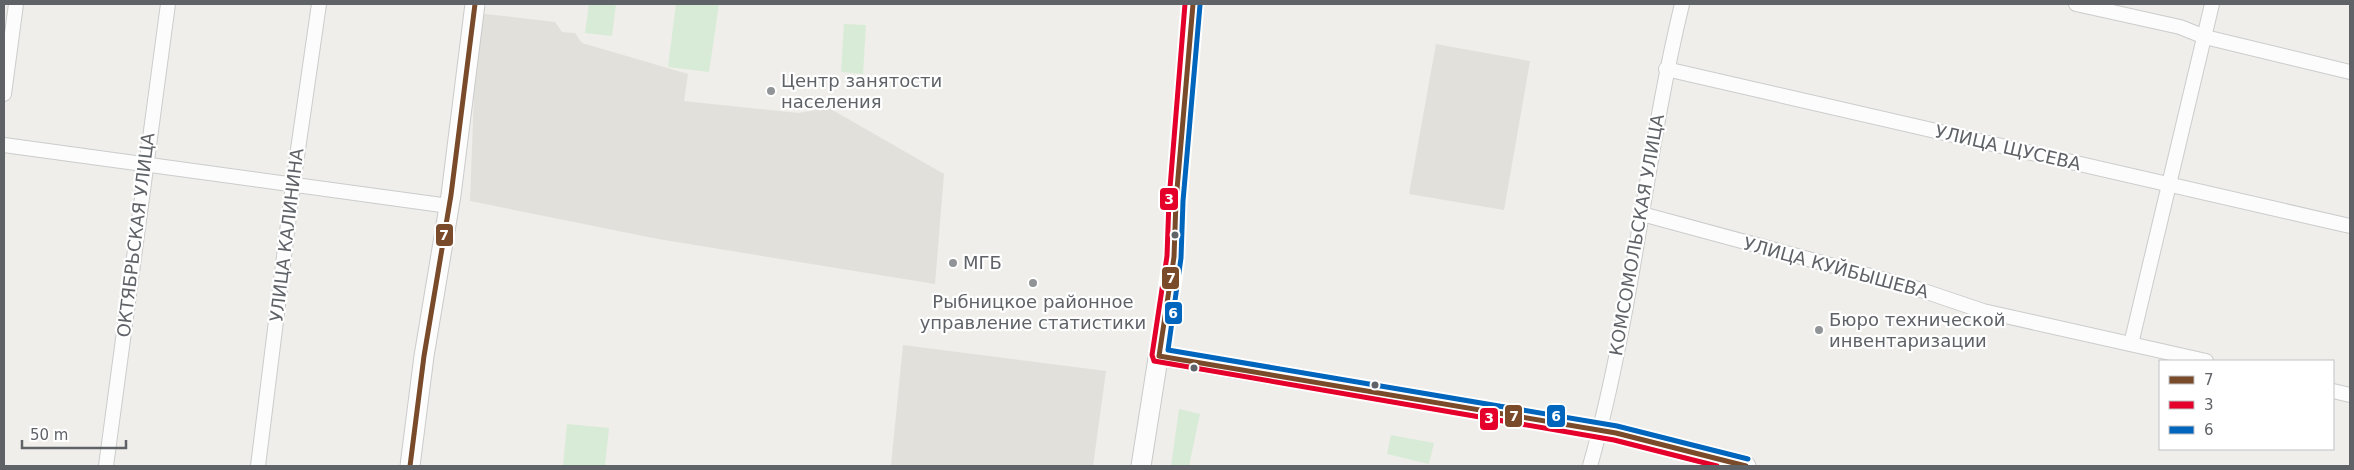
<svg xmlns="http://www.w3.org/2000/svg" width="2354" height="470" viewBox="0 0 2354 470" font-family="'DejaVu Sans',sans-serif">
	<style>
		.education { fill: #e2e0da }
		.green { fill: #d8ebd6 }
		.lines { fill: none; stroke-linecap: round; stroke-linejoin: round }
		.street-casing { stroke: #cbcccc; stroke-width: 16 }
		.secondary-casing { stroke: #cacacb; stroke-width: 21 }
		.street { stroke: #fdfcfc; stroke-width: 14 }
		.secondary { stroke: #fdfcfc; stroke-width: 19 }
		.bus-1-casing { stroke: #fff; stroke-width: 9 }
		.bus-2-casing { stroke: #fff; stroke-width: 9 }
		.bus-3-casing { stroke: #fff; stroke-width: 9 }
		.bus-1 { stroke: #7a4b2a; stroke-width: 5 }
		.bus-2 { stroke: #e4002b; stroke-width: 5 }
		.bus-3 { stroke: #0065bd; stroke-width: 5 }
		.poi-dot { fill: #919496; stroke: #fff; stroke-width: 2 }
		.bus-dot { fill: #5f6368; stroke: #fff; stroke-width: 2 }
		.labels { text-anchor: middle; stroke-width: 4.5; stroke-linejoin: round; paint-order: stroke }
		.poi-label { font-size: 18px; fill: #5f6368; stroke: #fff; text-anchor: start }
		.street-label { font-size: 18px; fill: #5f6368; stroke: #fff }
		.line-badge { stroke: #fff; stroke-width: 2 }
		.badge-label { font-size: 14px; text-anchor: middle; font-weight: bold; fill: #fff }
	</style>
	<rect width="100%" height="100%" fill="#efeeea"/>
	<g class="education">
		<path d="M477 13 555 22 562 32 575 33 582 43 688 74 684 101 798 113 829 108 944 174 935 284 658 239 470 201Z"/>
		<path d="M1436 44 1530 61 1504 210 1409 194Z"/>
		<path d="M903 345 1106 371 1093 466H891Z"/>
	</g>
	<g class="green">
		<path d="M589 4H616L612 36 585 33Z"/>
		<path d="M676 4H719L709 72 668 67Z"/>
		<path d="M844 24 866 25 863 74 841 72Z"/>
		<path d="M1179 409 1200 414 1189 466H1171Z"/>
		<path d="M567 424 609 428 605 466H563Z"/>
		<path d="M1391 435 1434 443 1429 464 1387 454Z"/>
	</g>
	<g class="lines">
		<defs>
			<g id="street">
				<path d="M2076 4 2180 27 2205 37 2350 72"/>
				<path d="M1666 69 2350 226"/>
				<path d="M4 94 16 4"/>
				<path d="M4 145 449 206"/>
				<path d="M1642 214 1915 288 1983 311 2206 361"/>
				<path d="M2131 344 2212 4"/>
				<path d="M2333 391 2350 395"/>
				<path d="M106 466 168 4"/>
				<path d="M258 466 293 184 319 4"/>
				<path d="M1590 466C1633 314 1645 157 1682 4"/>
			</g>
			<g id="secondary">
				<path d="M1159 356 1616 433 1746 466"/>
				<path d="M410 466 424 356 451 195 475 4"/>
				<path d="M1141 466 1174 257 1176 201 1193 4"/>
			</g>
		</defs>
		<use href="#street" class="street-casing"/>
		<use href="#secondary" class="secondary-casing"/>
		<use href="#street" class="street"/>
		<use href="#secondary" class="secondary"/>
		<defs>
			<g id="bus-1">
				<path d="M1193 4 1176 201 1174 257 1159 356 1616 433 1746 466"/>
				<path d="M410 466 424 356 451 195 475 4"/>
			</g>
			<path id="bus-2" d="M1185 4 1169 200 1167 256 1152 355 1154 361 1614 440 1717 466"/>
			<path id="bus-3" d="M1200 5 1183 201 1181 258 1168 350 1617 426 1748 459"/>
		</defs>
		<use href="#bus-1" class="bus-1-casing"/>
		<use href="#bus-2" class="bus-2-casing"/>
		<use href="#bus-3" class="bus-3-casing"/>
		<use href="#bus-1" class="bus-1"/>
		<use href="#bus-2" class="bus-2"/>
		<use href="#bus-3" class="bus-3"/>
	</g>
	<g class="poi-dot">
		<circle cx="771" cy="91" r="5"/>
		<circle cx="953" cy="263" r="5"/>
		<circle cx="1033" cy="283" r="5"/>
		<circle cx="1819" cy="330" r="5"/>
	</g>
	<g class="bus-dot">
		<circle cx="1175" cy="235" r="4.5"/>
		<circle cx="1194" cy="368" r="4.5"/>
		<circle cx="1375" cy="385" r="4.5"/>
	</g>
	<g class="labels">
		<g class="poi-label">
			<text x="781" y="87">Центр занятости<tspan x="781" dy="21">населения</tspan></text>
			<text x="963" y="269">МГБ</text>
			<text x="1033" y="308" text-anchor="middle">Рыбницкое районное<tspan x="1033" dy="21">управление статистики</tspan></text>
			<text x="1829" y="326">Бюро технической<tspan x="1829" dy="21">инвентаризации</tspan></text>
		</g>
		<g class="street-label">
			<text transform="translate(2008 148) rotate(13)" y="6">УЛИЦА ЩУСЕВА</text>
			<text transform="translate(136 235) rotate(-83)" y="6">ОКТЯБРЬСКАЯ УЛИЦА</text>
			<text transform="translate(287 235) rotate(-83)" y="6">УЛИЦА КАЛИНИНА</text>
			<text transform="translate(1637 235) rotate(-80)" y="6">КОМСОМОЛЬСКАЯ УЛИЦА</text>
			<text transform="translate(1836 268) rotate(15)" y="6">УЛИЦА КУЙБЫШЕВА</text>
		</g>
	</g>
	<g class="line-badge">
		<rect x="1159" y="187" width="20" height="24" rx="5" fill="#e4002b"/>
		<rect x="435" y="223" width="19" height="24" rx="5" fill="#7a4b2a"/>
		<rect x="1161" y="266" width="19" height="24" rx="5" fill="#7a4b2a"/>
		<rect x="1164" y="301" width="19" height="24" rx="5" fill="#0065bd"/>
		<rect x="1546" y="404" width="20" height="24" rx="5" fill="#0065bd"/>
		<rect x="1504" y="404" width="19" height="24" rx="5" fill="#7a4b2a"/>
		<rect x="1479" y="407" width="20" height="24" rx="5" fill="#e4002b"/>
	</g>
	<g class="badge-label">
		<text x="1169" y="204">3</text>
		<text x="444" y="240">7</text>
		<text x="1171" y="283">7</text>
		<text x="1173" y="318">6</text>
		<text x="1556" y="421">6</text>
		<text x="1514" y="421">7</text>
		<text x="1489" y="423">3</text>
	</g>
	<rect width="2354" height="470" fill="none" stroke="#5f6368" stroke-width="10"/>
	<rect x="2159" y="360" width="175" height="90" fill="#ffffff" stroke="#bfc1c3"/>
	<rect x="2169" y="376" width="25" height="8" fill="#7a4b2a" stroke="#bfc1c3"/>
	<text x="2204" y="385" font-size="15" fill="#5f6368">7</text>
	<rect x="2169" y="401" width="25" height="8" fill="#e4002b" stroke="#bfc1c3"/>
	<text x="2204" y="410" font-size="15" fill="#5f6368">3</text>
	<rect x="2169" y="426" width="25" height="8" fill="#0065bd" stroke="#bfc1c3"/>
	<text x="2204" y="435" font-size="15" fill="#5f6368">6</text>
	<path d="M22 440v8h104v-8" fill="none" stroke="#5f6368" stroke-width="2.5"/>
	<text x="30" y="440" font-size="15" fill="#5f6368" stroke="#ffffff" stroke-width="4" paint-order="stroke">50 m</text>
</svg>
